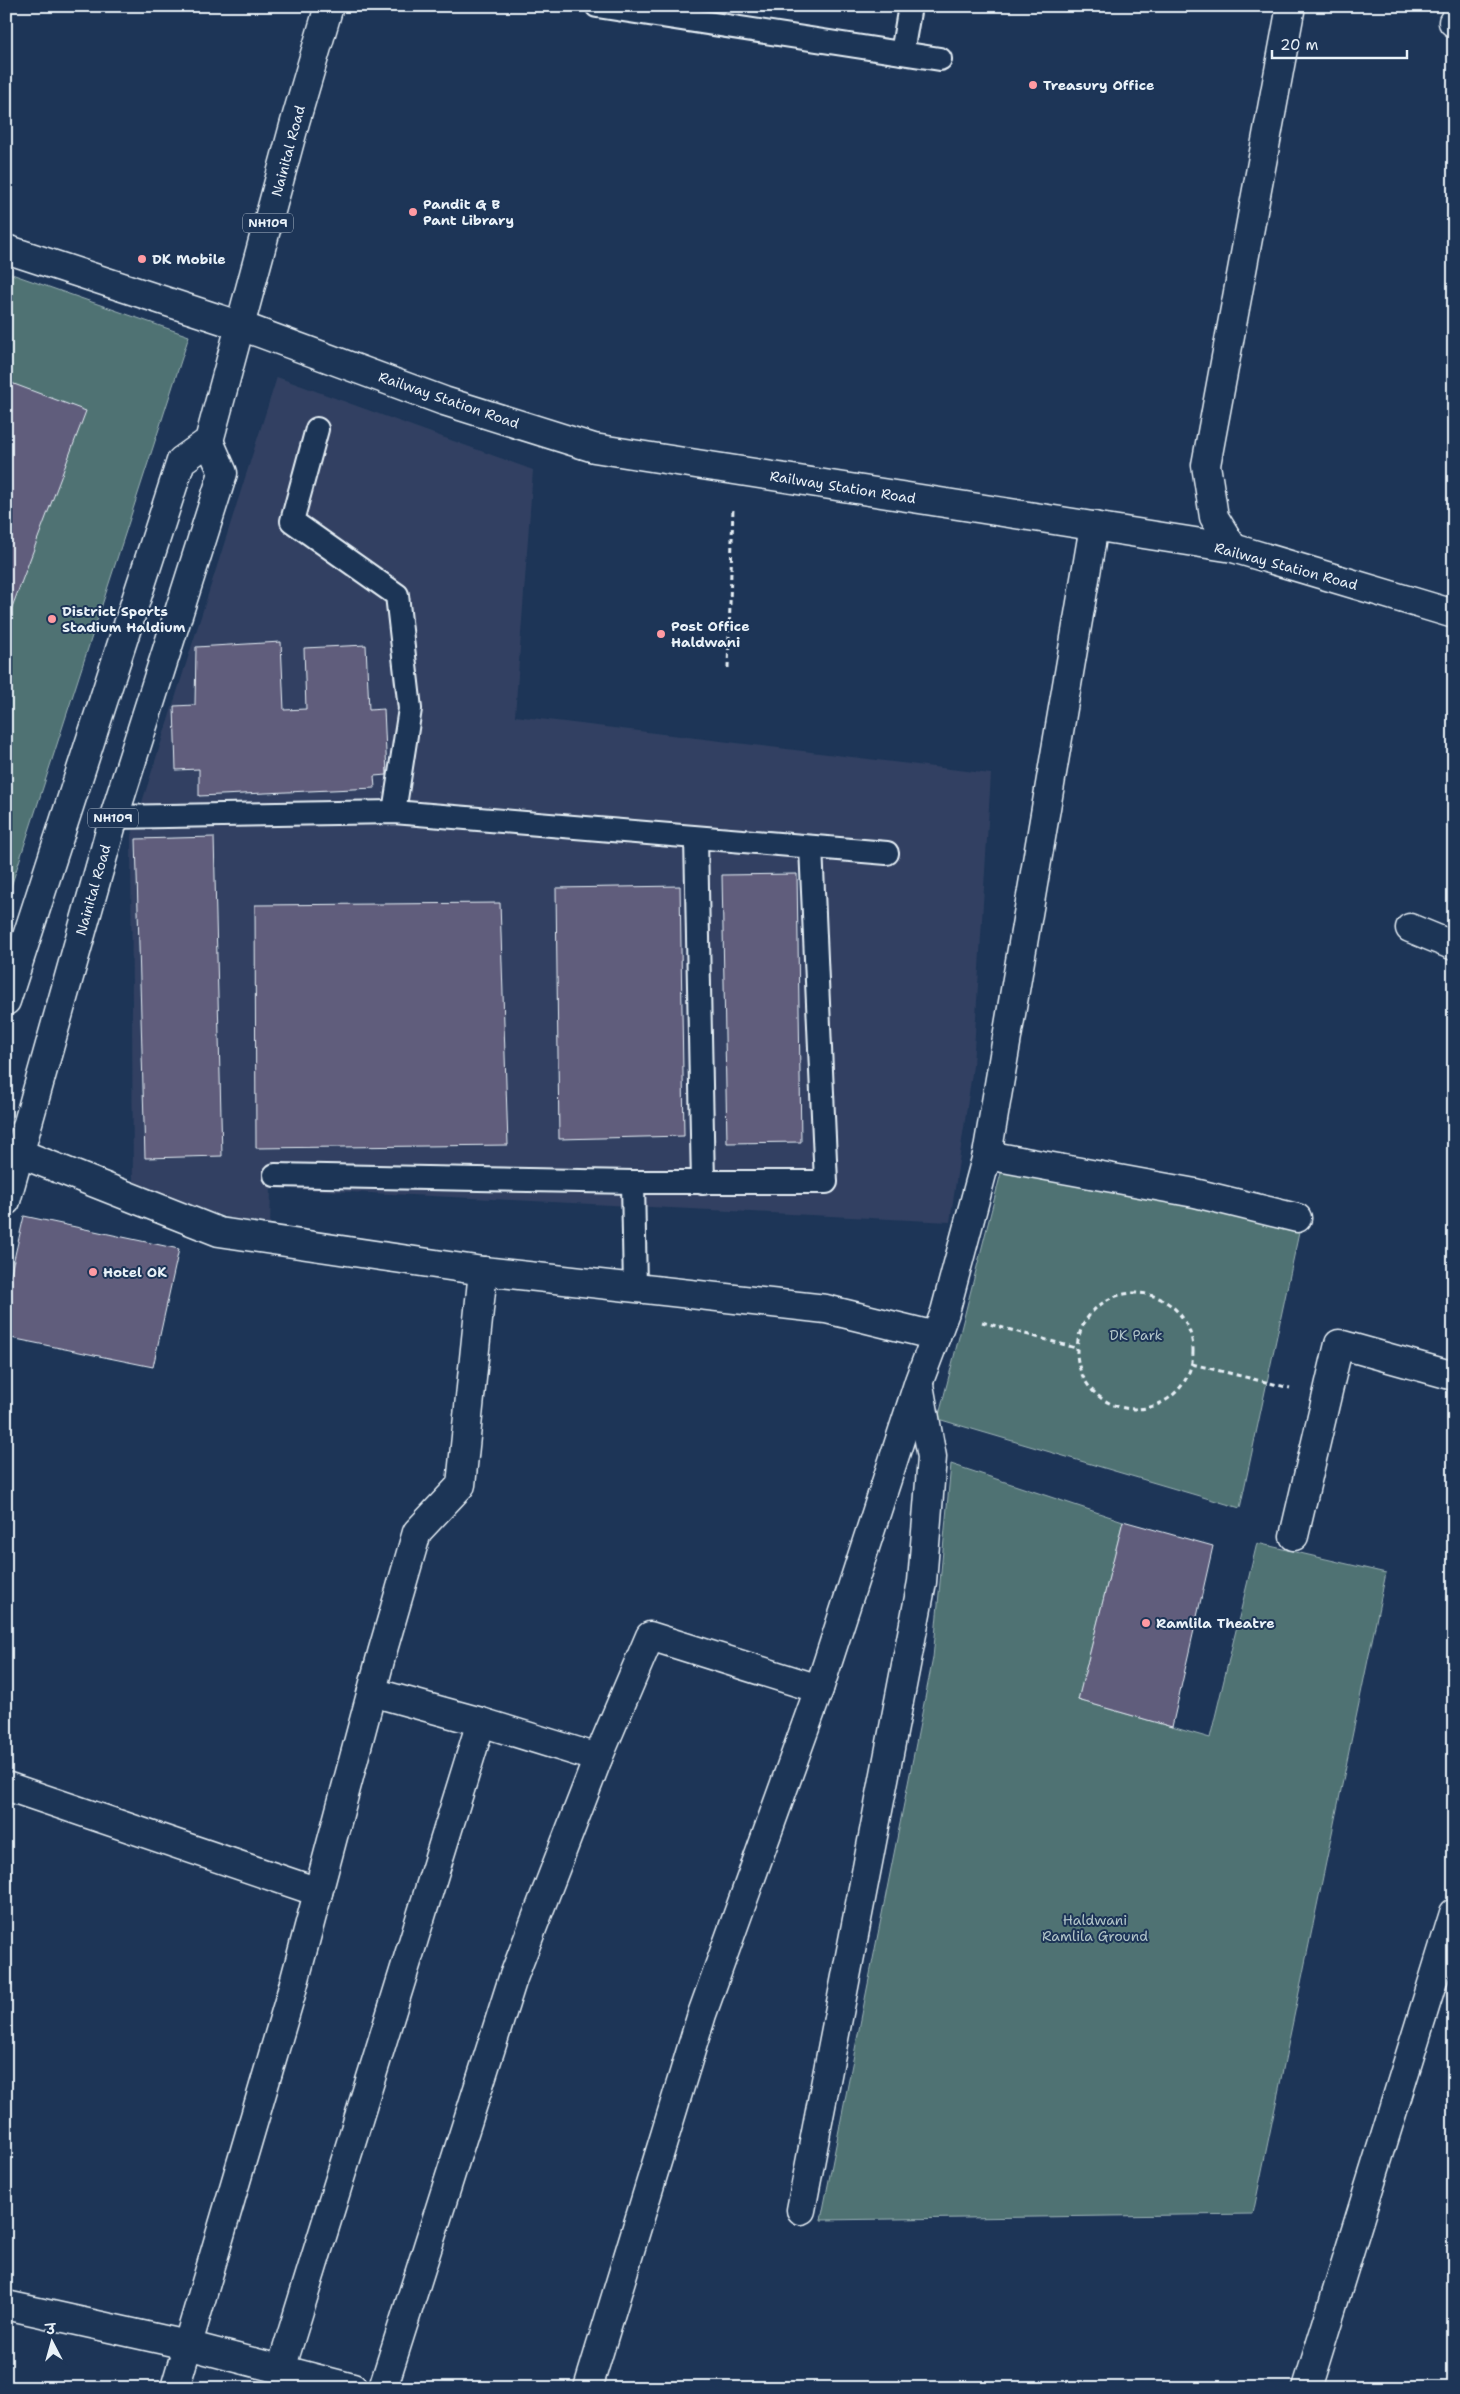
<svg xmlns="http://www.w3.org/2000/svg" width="1460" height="2394" viewBox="0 0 1460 2394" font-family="'Shantell Sans','Playpen Sans Deva',sans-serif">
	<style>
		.built { fill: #314162 }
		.green { fill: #4f7273; stroke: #9cb2b6 }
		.building { fill: #605d7c; stroke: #e8f1f8 }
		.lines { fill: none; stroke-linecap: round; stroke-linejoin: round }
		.service-casing { stroke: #e8f1f8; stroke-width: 26 }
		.minor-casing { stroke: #e8f1f8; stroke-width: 31 }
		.tertiary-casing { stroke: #e8f1f8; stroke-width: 31 }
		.secondary-casing { stroke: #e8f1f8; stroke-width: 31 }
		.trunk-casing { stroke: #e8f1f8; stroke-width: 31 }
		.path { stroke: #e8f1f8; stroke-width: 3; stroke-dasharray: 5 4; stroke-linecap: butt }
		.service { stroke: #1d3557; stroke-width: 22 }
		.minor { stroke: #1d3557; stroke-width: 28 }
		.tertiary { stroke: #1d3557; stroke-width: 28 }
		.secondary { stroke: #1d3557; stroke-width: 28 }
		.trunk { stroke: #1d3557; stroke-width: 28 }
		.poi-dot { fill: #ff9aa2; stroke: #1d3557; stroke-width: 2 }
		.labels { text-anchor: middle; stroke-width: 4; stroke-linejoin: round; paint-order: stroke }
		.shield { fill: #1d3557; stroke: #abb9c8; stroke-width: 1 }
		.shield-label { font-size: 12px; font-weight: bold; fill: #e8f1f8 }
		.poi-label { font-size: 14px; font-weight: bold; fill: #e8f1f8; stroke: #1d3557; text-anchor: start }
		.street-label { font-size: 14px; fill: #e8f1f8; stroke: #1d3557 }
		.park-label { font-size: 14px; fill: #b2c5c9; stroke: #1d3557 }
	</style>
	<rect width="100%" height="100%" fill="#1d3557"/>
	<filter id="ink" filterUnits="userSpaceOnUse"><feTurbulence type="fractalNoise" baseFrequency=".02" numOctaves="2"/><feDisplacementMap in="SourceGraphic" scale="10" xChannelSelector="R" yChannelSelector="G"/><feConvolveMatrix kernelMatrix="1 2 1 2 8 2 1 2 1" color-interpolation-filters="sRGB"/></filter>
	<g filter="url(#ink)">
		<path class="built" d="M277 377 533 470 515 716 991 774 973 1066 950 1222 271 1188 270 1230 133 1189 131 837Z"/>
		<g class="green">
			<path d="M6 272 189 336 6 902Z"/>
			<path d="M1002 1169 1300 1228 1240 1508 938 1419Z"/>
			<path d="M951 1464 1123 1521 1078 1700 1210 1738 1257 1543 1386 1573 1253 2214 821 2220 933 1658Z"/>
		</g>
		<g class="building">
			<path d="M6 381 86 411 6 623Z"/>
			<path d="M281 642 284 710 306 709 304 648 366 645 369 710 384 709 387 775 374 776 375 788 199 796V769L176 770 174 706 195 705 196 647Z"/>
			<path d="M214 837 222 1156 145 1158 136 839Z"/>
			<path d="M797 874 801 1142 727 1143 722 875Z"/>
			<path d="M680 886 684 1136 559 1139 556 888Z"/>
			<path d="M500 903 508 1145 256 1148 255 905Z"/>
			<path d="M24 1216 179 1249 153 1367 6 1337V1294Z"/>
			<path d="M1123 1521 1213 1546 1172 1727 1078 1700Z"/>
		</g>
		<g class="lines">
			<defs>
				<g id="service">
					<path d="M597 6 940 59"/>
					<path d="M902 53 910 6"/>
					<path d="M317 429 292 521 397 595 410 709 394 812"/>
					<path d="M114 817 394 812 887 853"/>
					<path d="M696 838 703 1183"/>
					<path d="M275 1175 633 1182H826L811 847"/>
					<path d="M633 1182 635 1288"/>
				</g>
				<g id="minor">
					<path d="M1453 22H1454"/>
					<path d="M6 249 241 326"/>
					<path d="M1410 928 1454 946"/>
					<path d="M19 1153 219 1232 483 1271 826 1309 936 1336 919 1381 819 1689"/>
					<path d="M987 1155 1195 1193 1297 1218"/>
					<path d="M936 1336 945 1312 987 1155 1094 526"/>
					<path d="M1294 1536 1339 1344 1454 1376"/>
					<path d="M481 1722 598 1758"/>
					<path d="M6 1786 318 1892"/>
					<path d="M801 2210 922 1582 932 1457 919 1385"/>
					<path d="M281 2369 481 1722 372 1692"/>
					<path d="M175 2388 291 1994 382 1653 417 1532 461 1485 483 1271"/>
					<path d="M383 2388 513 1978 598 1758 650 1636 819 1689 702 2014 588 2388"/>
					<path d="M1307 2388 1454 1913"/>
				</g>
				<g id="tertiary">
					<path d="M241 326 444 401 594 448 1233 548 1454 614"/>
					<path d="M1233 548 1214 517 1206 465 1291 6"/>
				</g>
				<path id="secondary" d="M6 2305 187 2345 353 2388"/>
				<g id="trunk">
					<path d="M6 1001 181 461 209 441 295 122 329 6"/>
					<path d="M6 1201 114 817 223 473 209 441"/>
				</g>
			</defs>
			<use href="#service" class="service-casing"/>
			<use href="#minor" class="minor-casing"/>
			<use href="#tertiary" class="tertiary-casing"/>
			<use href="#secondary" class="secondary-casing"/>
			<use href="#trunk" class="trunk-casing"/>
			<g class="path">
				<path d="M728 668 733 508"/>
				<circle cx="1135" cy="1351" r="58"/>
				<path d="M982 1322 1076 1348"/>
				<path d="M1192 1364 1290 1388"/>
			</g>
			<use href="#service" class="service"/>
			<use href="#minor" class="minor"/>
			<use href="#tertiary" class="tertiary"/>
			<use href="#secondary" class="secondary"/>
			<use href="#trunk" class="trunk"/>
		</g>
	</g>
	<g class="poi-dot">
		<circle cx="1033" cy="85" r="5"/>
		<circle cx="413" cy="212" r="5"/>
		<circle cx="142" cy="259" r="5"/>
		<circle cx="52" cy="619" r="5"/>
		<circle cx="661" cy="634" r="5"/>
		<circle cx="93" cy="1272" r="5"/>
		<circle cx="1146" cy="1623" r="5"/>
	</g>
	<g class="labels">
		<g class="shield">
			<rect x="243" y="213.5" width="50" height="19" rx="4"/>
			<rect x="88" y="808.5" width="50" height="19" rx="4"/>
		</g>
		<g class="shield-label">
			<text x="268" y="227">NH109</text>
			<text x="113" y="822">NH109</text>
		</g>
		<g class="poi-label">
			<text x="1043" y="90">Treasury Office</text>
			<text x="423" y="209">Pandit G B<tspan x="423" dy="16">Pant Library</tspan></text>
			<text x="152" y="264">DK Mobile</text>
			<text x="62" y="616">District Sports<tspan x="62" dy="16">Stadium Haldium</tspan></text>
			<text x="671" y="631">Post Office<tspan x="671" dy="16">Haldwani</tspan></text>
			<text x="103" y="1277">Hotel OK</text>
			<text x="1156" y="1628">Ramlila Theatre</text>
		</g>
		<g class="street-label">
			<text transform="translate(288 151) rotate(-75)" y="5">Nainital Road</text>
			<text transform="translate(449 400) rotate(19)" y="5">Railway Station Road</text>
			<text transform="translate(843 487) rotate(9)" y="5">Railway Station Road</text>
			<text transform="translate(1286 566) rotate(15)" y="5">Railway Station Road</text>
			<text transform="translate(93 890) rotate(-74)" y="5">Nainital Road</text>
		</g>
		<g class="park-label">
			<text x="1136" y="1340">DK Park</text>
			<text x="1095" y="1925">Haldwani<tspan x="1095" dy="16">Ramlila Ground</tspan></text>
		</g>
	</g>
	<rect width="1460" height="2394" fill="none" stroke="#1d3557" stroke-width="25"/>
	<rect x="12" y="12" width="1435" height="2369" fill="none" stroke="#e8f1f8" stroke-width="2" filter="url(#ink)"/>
	<g transform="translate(52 2342) rotate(354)" stroke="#1d3557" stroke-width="4" paint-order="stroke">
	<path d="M0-4L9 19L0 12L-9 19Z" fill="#e8f1f8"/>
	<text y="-8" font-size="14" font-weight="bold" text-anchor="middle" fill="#e8f1f8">उ</text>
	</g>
	<path d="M1272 50v8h135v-8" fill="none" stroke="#e8f1f8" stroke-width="2.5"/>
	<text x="1280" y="50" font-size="15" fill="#e8f1f8" stroke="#1d3557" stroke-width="4" paint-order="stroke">20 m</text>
</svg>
